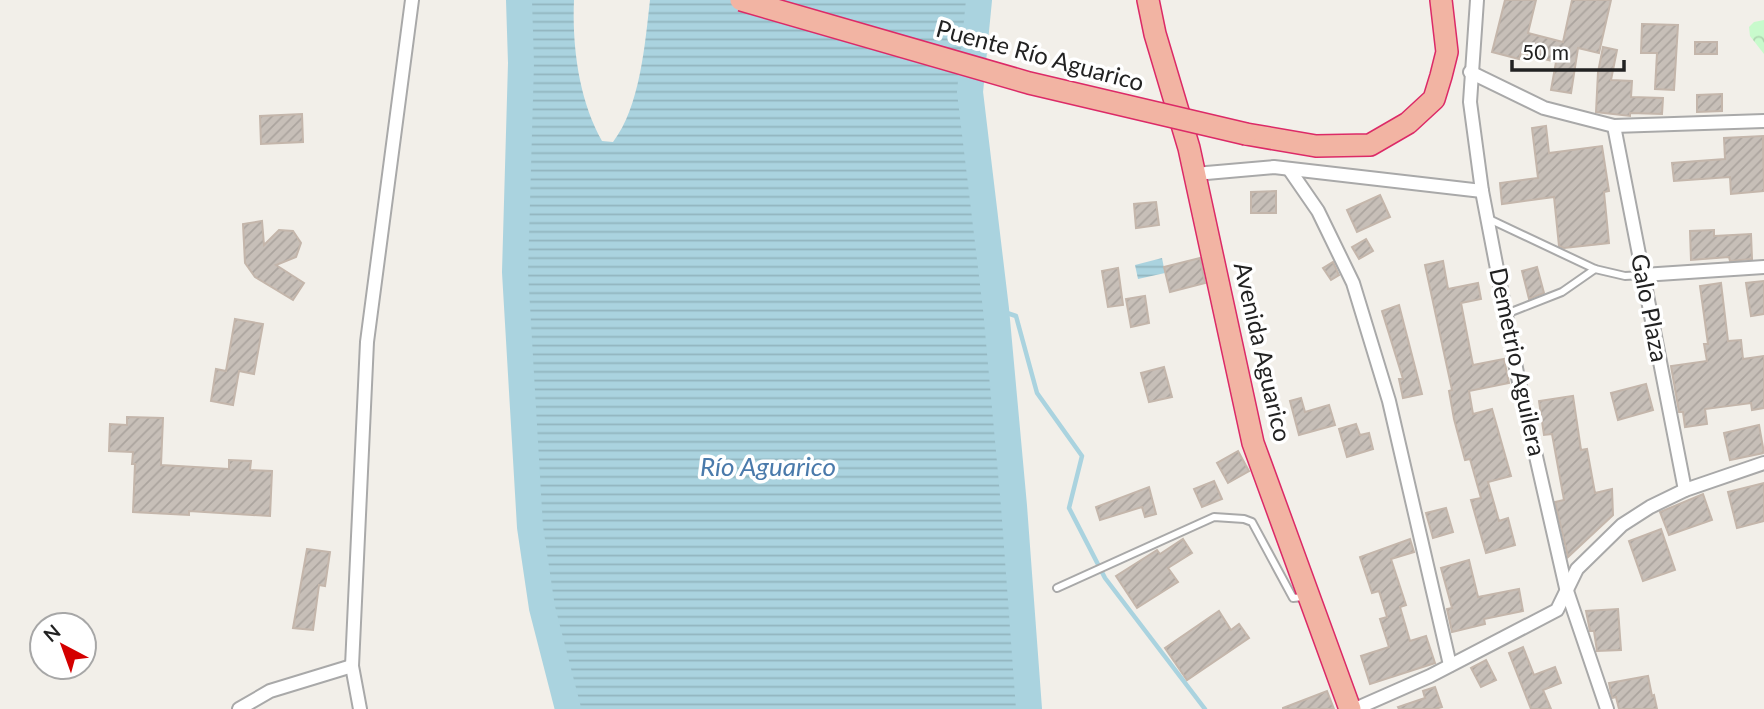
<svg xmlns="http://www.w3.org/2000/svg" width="1764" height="709" viewBox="0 0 1764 709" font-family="Lato,sans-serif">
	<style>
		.park { fill: url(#park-crowns) }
		.water { fill: url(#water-rules) }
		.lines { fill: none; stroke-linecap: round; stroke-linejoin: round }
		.stream { stroke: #aad3df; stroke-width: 4.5 }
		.river { stroke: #aad3df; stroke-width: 26 }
		.building { fill: url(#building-hatch); stroke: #c4b6ab; stroke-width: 2 }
		.service-casing { stroke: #a9a9a9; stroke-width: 10 }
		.minor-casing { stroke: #a9a9a9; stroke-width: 16 }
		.trunk-casing { stroke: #dc2a67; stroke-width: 24 }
		.service { stroke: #fff; stroke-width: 6 }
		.minor { stroke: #fff; stroke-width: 12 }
		.trunk { stroke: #f2b4a3; stroke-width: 21 }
		.trunk-bridge-casing { stroke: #dc2a67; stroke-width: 24; stroke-linecap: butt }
		.trunk-bridge { stroke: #f2b4a3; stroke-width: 21 }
		.labels { text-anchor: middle; stroke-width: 7; stroke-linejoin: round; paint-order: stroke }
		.street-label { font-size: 24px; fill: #222; stroke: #fff }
		.water-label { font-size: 26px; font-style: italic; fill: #4a7aab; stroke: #fff }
	</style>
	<defs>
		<pattern id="park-crowns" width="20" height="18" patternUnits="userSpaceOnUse" patternTransform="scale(1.75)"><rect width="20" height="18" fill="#c8facc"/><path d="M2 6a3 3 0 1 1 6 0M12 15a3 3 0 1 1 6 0" fill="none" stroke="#acd6af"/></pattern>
		<pattern id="water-rules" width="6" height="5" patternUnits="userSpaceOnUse" patternTransform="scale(1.75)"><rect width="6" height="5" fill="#aad3df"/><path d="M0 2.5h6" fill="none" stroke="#92b5bf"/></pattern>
		<pattern id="building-hatch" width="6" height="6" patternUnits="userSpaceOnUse" patternTransform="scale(1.75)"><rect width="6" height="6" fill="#c7bfb8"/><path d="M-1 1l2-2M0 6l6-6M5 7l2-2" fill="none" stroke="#aba49e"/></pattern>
	</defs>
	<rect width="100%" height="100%" fill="#f2efe9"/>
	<path class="park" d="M1764 20V54L1750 36 1749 27 1754 22Z"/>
	<g class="water">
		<path d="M519 0H574C572 47 579 100 602 141L613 142C640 107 645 44 650 0H979L970 92 996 309 1014 506 1029 709H568L542 608 530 527 515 272 521 63Z"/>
		<path d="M1162 258 1165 273 1138 279 1135 265Z"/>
	</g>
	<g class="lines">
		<path class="stream" d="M992 308 1016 316 1037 393 1082 456 1069 508 1105 578 1205 709"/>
		<g class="river">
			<path d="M519 0 521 63 515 272 530 527 542 608 568 709"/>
			<path d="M979 0 970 92 996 309 1014 506 1029 709"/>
		</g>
	</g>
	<g class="building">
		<path d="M1505 0H1536L1528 33 1563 42 1572 0H1611L1599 53 1578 48 1571 93 1551 90 1556 62 1521 53 1519 59 1492 52Z"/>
		<path d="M1642 24 1678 25 1674 90 1655 89 1657 53H1641Z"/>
		<rect x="1695" y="42" width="22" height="12"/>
		<path d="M1603 47 1617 50 1611 80 1632 81 1631 97 1663 98 1662 114 1630 113V116L1596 112 1598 72Z"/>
		<path d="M1722 94V111L1697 112V95Z"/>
		<path d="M302 114 303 142 261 144 260 116Z"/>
		<path d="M1546 126 1549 153 1602 146 1609 191 1604 192 1609 243 1564 248 1559 246 1554 197 1502 204 1500 183 1538 178 1532 128Z"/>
		<path d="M1763 136 1764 191 1731 194 1730 177 1674 181 1672 163 1725 159 1724 138Z"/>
		<path d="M1276 191V213H1251V192Z"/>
		<path d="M1380 195 1390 217 1357 232 1347 210Z"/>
		<path d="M1156 202 1159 225 1136 228 1134 204Z"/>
		<path d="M262 221 264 245 279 230 293 231 301 243 296 257 276 265 304 283 293 300 255 277 245 263 243 224Z"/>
		<path d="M1714 230V236L1751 234 1752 259 1730 261 1729 257 1691 260 1690 231Z"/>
		<path d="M1366 239 1373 251 1359 259 1352 247Z"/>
		<path d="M1200 258 1205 283 1170 292 1164 267Z"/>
		<path d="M1443 261 1448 289 1478 283 1481 299 1461 303 1473 365 1504 359 1509 383 1469 391 1473 414 1492 409 1511 476 1488 482 1499 521 1508 518 1515 545 1486 553 1471 500 1481 498 1470 459 1465 460 1454 419 1449 391 1452 390 1425 265Z"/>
		<path d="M1333 262 1339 275 1331 280 1323 268Z"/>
		<path d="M1537 267 1544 293 1529 299 1522 271Z"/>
		<path d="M1118 268 1123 305 1108 307 1102 271Z"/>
		<path d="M1764 281V314L1751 316 1746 283Z"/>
		<path d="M1721 283 1728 341 1741 340 1743 359 1764 356V408L1752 410 1751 403 1705 409 1707 424 1685 427 1683 412H1679L1671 366 1707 361 1704 344H1708L1700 286Z"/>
		<path d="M1145 296 1149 323 1131 327 1126 299Z"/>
		<path d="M1399 305 1422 394 1403 398 1399 379H1403L1382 311Z"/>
		<path d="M235 319 263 324 254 374 239 371 233 405 211 401 216 369 226 371Z"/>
		<path d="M1164 367 1172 397 1149 402 1141 373Z"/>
		<path d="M1646 384 1653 410 1618 420 1611 393Z"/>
		<path d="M1573 396 1581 450 1587 449 1595 493 1612 489 1613 515 1568 557 1555 502 1564 500 1552 434 1544 435 1539 401Z"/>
		<path d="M1301 398 1305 412 1329 405 1335 425 1299 435 1290 401Z"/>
		<path d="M127 417 163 418 161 465 229 469V460L251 461 250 470 272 471 270 516 189 511V515L133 512 135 464H132L133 452 109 451 110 424 127 425Z"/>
		<path d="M1356 424 1360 435 1369 433 1373 449 1347 457 1339 429Z"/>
		<path d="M1759 425 1764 453 1730 460 1724 433Z"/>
		<path d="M1238 451 1249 471 1228 483 1217 463Z"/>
		<path d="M1214 481 1222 499 1202 507 1194 489Z"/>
		<path d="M1764 483V521L1737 528 1728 492Z"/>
		<path d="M1149 487 1156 514 1145 517 1142 507 1100 520 1096 507Z"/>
		<path d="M1703 494 1712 520 1669 535 1660 512Z"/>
		<path d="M1446 508 1453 532 1433 538 1426 513Z"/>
		<path d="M1661 529 1675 570 1643 581 1629 541Z"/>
		<path d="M1183 539 1192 553 1168 568 1178 582 1137 608 1116 576 1157 550 1160 554Z"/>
		<path d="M1410 539 1414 552 1391 559 1406 605 1400 607 1410 641 1426 636 1435 663 1370 684 1361 656 1389 647 1380 619 1387 617 1379 591 1372 593 1360 557Z"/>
		<path d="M307 549 330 552 325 586 319 585 313 630 293 628Z"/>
		<path d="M1469 560 1478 597 1519 589 1523 611 1484 619 1485 624 1452 632 1447 609 1452 608 1441 568Z"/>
		<path d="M1618 609 1621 650 1597 651 1594 631H1590L1586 611Z"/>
		<path d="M1219 611 1231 630 1239 624 1249 638 1187 680 1165 648Z"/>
		<path d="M1523 647 1534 675 1555 667 1561 683 1543 690 1551 709H1531L1509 653Z"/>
		<path d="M1486 660 1496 680 1481 687 1471 668Z"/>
		<path d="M1648 676 1652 696 1654 695 1657 709H1619L1616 697 1612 698 1609 683Z"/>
		<path d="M1435 687 1442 707 1435 709H1399L1398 707 1425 698 1423 691Z"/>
		<path d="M1327 691 1334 709H1283V708Z"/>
	</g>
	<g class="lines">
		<defs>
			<g id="service">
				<path d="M1489 219 1595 269 1625 276 1643 275"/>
				<path d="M1506 314 1562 292 1595 269"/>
				<path d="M1057 588 1214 517 1244 519 1252 522 1293 598 1303 597"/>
			</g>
			<g id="minor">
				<path d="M1477 0 1470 102 1482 191 1517 373 1566 588 1607 709"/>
				<path d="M1470 72 1544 108 1614 126 1764 121"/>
				<path d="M1614 126 1685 490"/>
				<path d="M1289 169 1318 211 1353 283 1389 401 1450 665"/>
				<path d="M1195 174 1274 167 1482 191"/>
				<path d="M1643 275 1764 267"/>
				<path d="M239 709 270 691 352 666"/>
				<path d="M360 709 352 666 367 342 412 0"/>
				<path d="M1355 709 1430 676 1557 610 1577 569 1622 525 1650 507 1685 490 1764 463"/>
			</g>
			<g id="trunk">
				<path d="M1148 0 1155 34 1189 148 1253 443 1350 709"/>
				<path d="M1246 134 1316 146 1370 145 1408 123 1434 99 1441 76 1447 52 1441 0"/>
			</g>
		</defs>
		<use href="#service" class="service-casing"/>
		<use href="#minor" class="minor-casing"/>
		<use href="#trunk" class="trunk-casing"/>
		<use href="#service" class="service"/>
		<use href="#minor" class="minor"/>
		<use href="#trunk" class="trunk"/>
		<defs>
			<path id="trunk-bridge" d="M741 0 1029 83 1246 134"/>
		</defs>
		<use href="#trunk-bridge" class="trunk-bridge-casing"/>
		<use href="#trunk-bridge" class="trunk-bridge"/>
	</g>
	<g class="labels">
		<g class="street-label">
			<text transform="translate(1040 56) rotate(15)" y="8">Puente Río Aguarico</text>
			<text transform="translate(1649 308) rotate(79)" y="8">Galo Plaza</text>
			<text transform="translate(1262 352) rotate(77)" y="8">Avenida Aguarico</text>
			<text transform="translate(1517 362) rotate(78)" y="8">Demetrio Aguilera</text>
		</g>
		<g class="water-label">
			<text x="768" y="476">Río Aguarico</text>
		</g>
	</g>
	<g transform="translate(63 646) rotate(319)"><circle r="33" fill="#ffffff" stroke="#a7a7a7" stroke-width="2"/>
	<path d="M0-5L12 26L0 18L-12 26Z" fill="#d40000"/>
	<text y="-10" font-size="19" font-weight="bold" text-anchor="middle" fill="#222222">N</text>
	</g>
	<path d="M1512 60v10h112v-10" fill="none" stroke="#222222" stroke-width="3.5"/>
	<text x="1522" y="60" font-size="21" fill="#222222" stroke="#ffffff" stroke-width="5" paint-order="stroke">50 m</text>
</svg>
